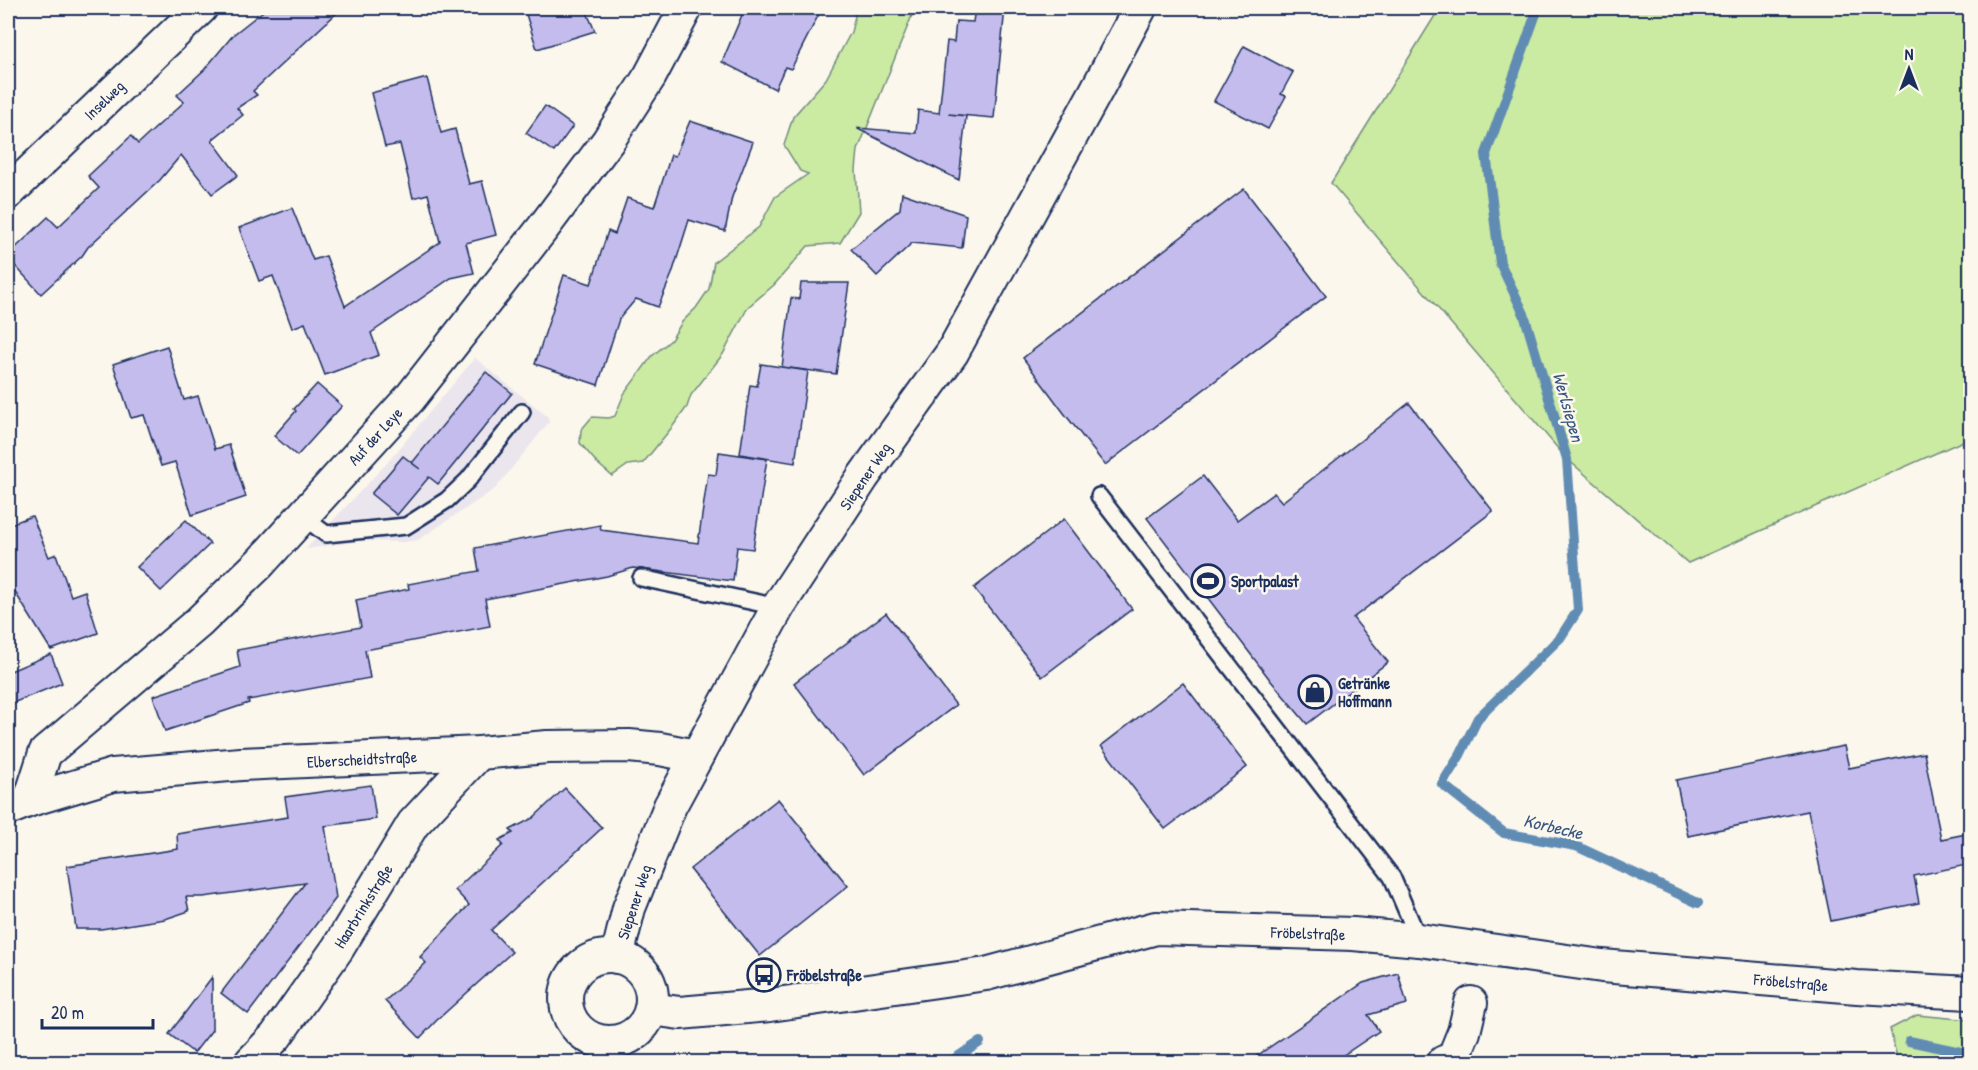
<svg xmlns="http://www.w3.org/2000/svg" width="1978" height="1070" viewBox="0 0 1978 1070" font-family="'Patrick Hand',sans-serif">
	<style>
		.built { fill: #ebe5ed }
		.green { fill: #cbeaa2; stroke: #738c80; stroke-width: 1.5 }
		.lines { fill: none; stroke-linecap: round; stroke-linejoin: round }
		.stream { stroke: #608cb4; stroke-width: 10 }
		.building { fill: #c5bcee; stroke: #1b2f5e; stroke-width: 1.5 }
		.lane-casing { stroke: #1b2f5e; stroke-width: 20 }
		.street-casing { stroke: #1b2f5e; stroke-width: 36 }
		.lane { stroke: #fbf7ec; stroke-width: 15 }
		.street { stroke: #fbf7ec; stroke-width: 32 }
		.labels { text-anchor: middle; stroke-width: 5; stroke-linejoin: round; paint-order: stroke }
		.street-label { font-size: 16px; fill: #1b2f5e; stroke: #fbf7ec }
		.poi-label { font-size: 16px; font-weight: bold; fill: #1b2f5e; stroke: #fbf7ec; text-anchor: start }
		.water-label { font-size: 18px; font-style: italic; fill: #385682; stroke: #fbf7ec }
	</style>
	<rect width="100%" height="100%" fill="#fbf7ec"/>
	<filter id="ink" filterUnits="userSpaceOnUse"><feTurbulence type="fractalNoise" baseFrequency=".0167" numOctaves="2"/><feDisplacementMap in="SourceGraphic" scale="12" xChannelSelector="R" yChannelSelector="G"/><feConvolveMatrix kernelMatrix="1 2 1 2 8 2 1 2 1" color-interpolation-filters="sRGB"/></filter>
	<g filter="url(#ink)">
		<path class="built" d="M475 358 548 417 549 422 495 489 418 540 403 542 359 541 306 549 388 462Z"/>
		<g class="green">
			<path d="M852 8H915L858 150 856 170 859 212 840 243 808 246 774 285 748 307 723 354 691 395 687 407 673 426 643 463 628 465 612 476 597 463 580 443 581 430 592 417 609 418 615 416 624 394 652 356 671 340 682 322 696 308 709 289 714 262 759 227 775 197 808 174 800 171 784 145 793 117 826 79 851 32 855 16Z"/>
			<path d="M1442 8H1970V438L1688 563 1566 458 1331 183 1436 14Z"/>
			<path d="M1917 1015 1970 1020V1062H1898L1890 1029Z"/>
		</g>
		<g class="lines">
			<g class="stream">
				<path d="M1538 8 1486 154 1500 263 1524 314 1567 459 1578 610 1560 638 1478 718 1460 755 1442 784 1504 833 1576 846 1698 903"/>
				<path d="M1909 1041 1970 1054"/>
				<path d="M950 1062 980 1042"/>
			</g>
		</g>
		<g class="building">
			<path d="M267 8H342L253 91 257 95 237 108 243 115 212 140 238 175 212 194 181 155 160 180 88 247 82 256 41 294 8 258V255L48 217 58 227 99 188 88 176 131 136 138 144 184 102 177 95 204 70 234 34Z"/>
			<path d="M524 8H585L595 31 537 49Z"/>
			<path d="M745 8H822L791 69 785 67 775 89 722 62Z"/>
			<path d="M975 8H1005L994 118 948 114 966 116 959 180 858 129V128L916 133 918 110 939 113 947 41 954 42 956 21 973 22Z"/>
			<path d="M1244 46 1293 72 1281 94 1286 96 1268 129 1214 101Z"/>
			<path d="M427 78 441 133 455 129 469 184 482 181 496 235 466 243 474 273 451 278 371 333 379 355 325 375 305 323 292 328 273 276 259 281 239 228 292 208 313 260 326 256 345 306 440 242 428 194 413 198 400 144 385 147 371 93Z"/>
			<path d="M545 106 573 126 554 152 526 133Z"/>
			<path d="M690 121 753 142 732 197 725 231 689 220 672 274 658 307 636 299 619 319 598 385 535 364 564 275 591 284 608 231 615 234 627 198 654 207 671 155 675 156Z"/>
			<path d="M1244 189 1326 296 1105 465 1064 413 1023 358Z"/>
			<path d="M902 193 966 215 962 248 912 243 877 276 851 249 900 209Z"/>
			<path d="M801 283H849L836 374 782 367 791 298 799 299Z"/>
			<path d="M167 346 184 400 198 396 215 449 229 445 246 497 192 515 175 462 161 466 144 415 131 418 113 364Z"/>
			<path d="M761 364 808 371 795 463 740 454 750 385 757 386Z"/>
			<path d="M486 372 512 393 438 484 429 477 397 515 371 494 403 456 420 469 412 463Z"/>
			<path d="M317 384 342 406 297 456 274 436 296 411 294 409Z"/>
			<path d="M1409 403 1493 511 1353 618 1388 662 1307 724 1271 681 1147 518 1203 476 1237 520 1274 493 1282 502Z"/>
			<path d="M719 452 767 459 753 549 737 547 733 581 633 568 607 576 485 599 490 626 365 650 370 678 248 700 249 703 165 731 153 696 240 667 237 650 361 627 356 600 409 589 408 584 479 571 475 548 600 525 601 530 698 543 708 474 716 475Z"/>
			<path d="M32 516 49 557 56 554 71 596 85 591 98 633 51 650 8 581V525Z"/>
			<path d="M1064 519 1132 609 1042 677 974 588Z"/>
			<path d="M186 520 210 544 161 591 137 567Z"/>
			<path d="M886 613 956 705 864 775 794 683Z"/>
			<path d="M51 654 62 683 8 705V672Z"/>
			<path d="M1183 683 1247 767 1165 829 1101 746Z"/>
			<path d="M1844 746 1849 768 1924 753 1941 839 1971 833V864L1914 876 1919 903 1831 921 1808 811 1688 836 1676 780Z"/>
			<path d="M371 785 376 819 325 826 336 898 248 1014 221 993 305 883 203 897H186L189 911 165 919 101 929H76L67 866 178 849 177 834 288 817 285 797Z"/>
			<path d="M565 788 602 828 491 930 512 952 436 1021 420 1038 385 1001 426 963 420 957 469 905 455 890 503 845 499 840 513 833 510 830 533 818Z"/>
			<path d="M778 799 848 886 760 956 690 869Z"/>
			<path d="M1398 973 1407 1004 1368 1015 1379 1031 1333 1062H1248L1363 983Z"/>
			<path d="M212 977V1030L194 1053 169 1034Z"/>
		</g>
		<g class="lines">
			<defs>
				<g id="lane">
					<path d="M1099 496 1392 877 1419 940"/>
					<path d="M302 516 326 534 406 526 447 500 468 480 522 412"/>
					<path d="M641 578 778 607"/>
				</g>
				<g id="street">
					<path d="M8 193 201 8"/>
					<path d="M30 800 45 753 199 622 260 563 410 398 543 228 608 141 650 76 686 8"/>
					<path d="M8 809 30 800 113 775 241 764 479 753 547 747 629 746 660 749 696 756"/>
					<circle cx="609" cy="999" r="43"/>
					<path d="M617 957 629 908 670 806 778 607 863 477 952 353 1095 93 1140 8"/>
					<path d="M651 1009 680 1013 770 1005 986 974 1156 928 1353 934 1419 940 1602 966 1857 987 1970 993"/>
					<path d="M251 1062 276 1036 338 948 413 824 479 753"/>
					<path d="M1444 1062 1453 1059 1464 1032 1471 1003"/>
				</g>
			</defs>
			<use href="#lane" class="lane-casing"/>
			<use href="#street" class="street-casing"/>
			<use href="#lane" class="lane"/>
			<use href="#street" class="street"/>
		</g>
	</g>
	<defs>
		<symbol id="stadium-ring" viewBox="-11 -11 22 22"><circle r="9.5" fill="#fbf7ec" stroke="#1b2f5e" stroke-width="1.5"/><path d="M0-5a6.5 5 0 1 0 0 10a6.5 5 0 1 0 0-10ZM-3.5-1.8h7v3.6h-7Z" fill="#1b2f5e"/></symbol>
		<symbol id="shop-ring" viewBox="-11 -11 22 22"><circle r="9.5" fill="#fbf7ec" stroke="#1b2f5e" stroke-width="1.5"/><path d="M-5-2.5h2.3a2.7 3.5 0 0 1 5.4 0H5L5.5 6h-11ZM-1.5-2.5h3a1.5 2.3 0 0 0-3 0Z" fill="#1b2f5e"/></symbol>
		<symbol id="bus-ring" viewBox="-11 -11 22 22"><circle r="9.5" fill="#fbf7ec" stroke="#1b2f5e" stroke-width="1.5"/><path d="M-5-6H5V4H4V6H2V4H-2V6H-4V4H-5ZM-3.5-4V0h7V-4ZM-3.5 1.2v1.5H-2V1.2ZM2 1.2v1.5H3.5V1.2Z" fill="#1b2f5e"/></symbol>
	</defs>
	<g fill-rule="evenodd">
		<use href="#stadium-ring" x="1189" y="562" width="38" height="38"/>
		<use href="#shop-ring" x="1296" y="673" width="38" height="38"/>
		<use href="#bus-ring" x="745" y="956" width="38" height="38"/>
	</g>
	<g class="labels">
		<g class="street-label">
			<text transform="translate(104 100) rotate(-44)" y="6">Inselweg</text>
			<text transform="translate(375 436) rotate(-48)" y="6">Auf der Leye</text>
			<text transform="translate(865 476) rotate(-56)" y="6">Siepener Weg</text>
			<text transform="translate(362 759) rotate(-3)" y="6">Elberscheidtstraße</text>
			<text transform="translate(634 902) rotate(-72)" y="6">Siepener Weg</text>
			<text transform="translate(363 906) rotate(-58)" y="6">Haarbrinkstraße</text>
			<text transform="translate(1308 933) rotate(2)" y="6">Fröbelstraße</text>
			<text transform="translate(1791 982) rotate(5)" y="6">Fröbelstraße</text>
		</g>
		<g class="poi-label">
			<text x="1231" y="587">Sportpalast</text>
			<text x="1338" y="689">Getränke<tspan x="1338" dy="18">Hoffmann</tspan></text>
			<text x="787" y="981">Fröbelstraße</text>
		</g>
		<g class="water-label">
			<text transform="translate(1568 407) rotate(74)" y="6">Werlsiepen</text>
			<text transform="translate(1553 827) rotate(13)" y="6">Korbecke</text>
		</g>
	</g>
	<rect width="1978" height="1070" fill="none" stroke="#fbf7ec" stroke-width="30"/>
	<rect x="15" y="15" width="1948" height="1040" fill="none" stroke="#1b2f5e" stroke-width="2" filter="url(#ink)"/>
	<g transform="translate(1909 69)" stroke="#fbf7ec" stroke-width="4.5" paint-order="stroke">
	<path d="M0-4.5L10 22L0 15L-10 22Z" fill="#1b2f5e"/>
	<text y="-9" font-size="16" font-weight="bold" text-anchor="middle" fill="#1b2f5e">N</text>
	</g>
	<path d="M42 1019v9h111v-9" fill="none" stroke="#1b2f5e" stroke-width="3"/>
	<text x="51" y="1019" font-size="18" fill="#1b2f5e" stroke="#fbf7ec" stroke-width="4.5" paint-order="stroke">20 m</text>
</svg>
